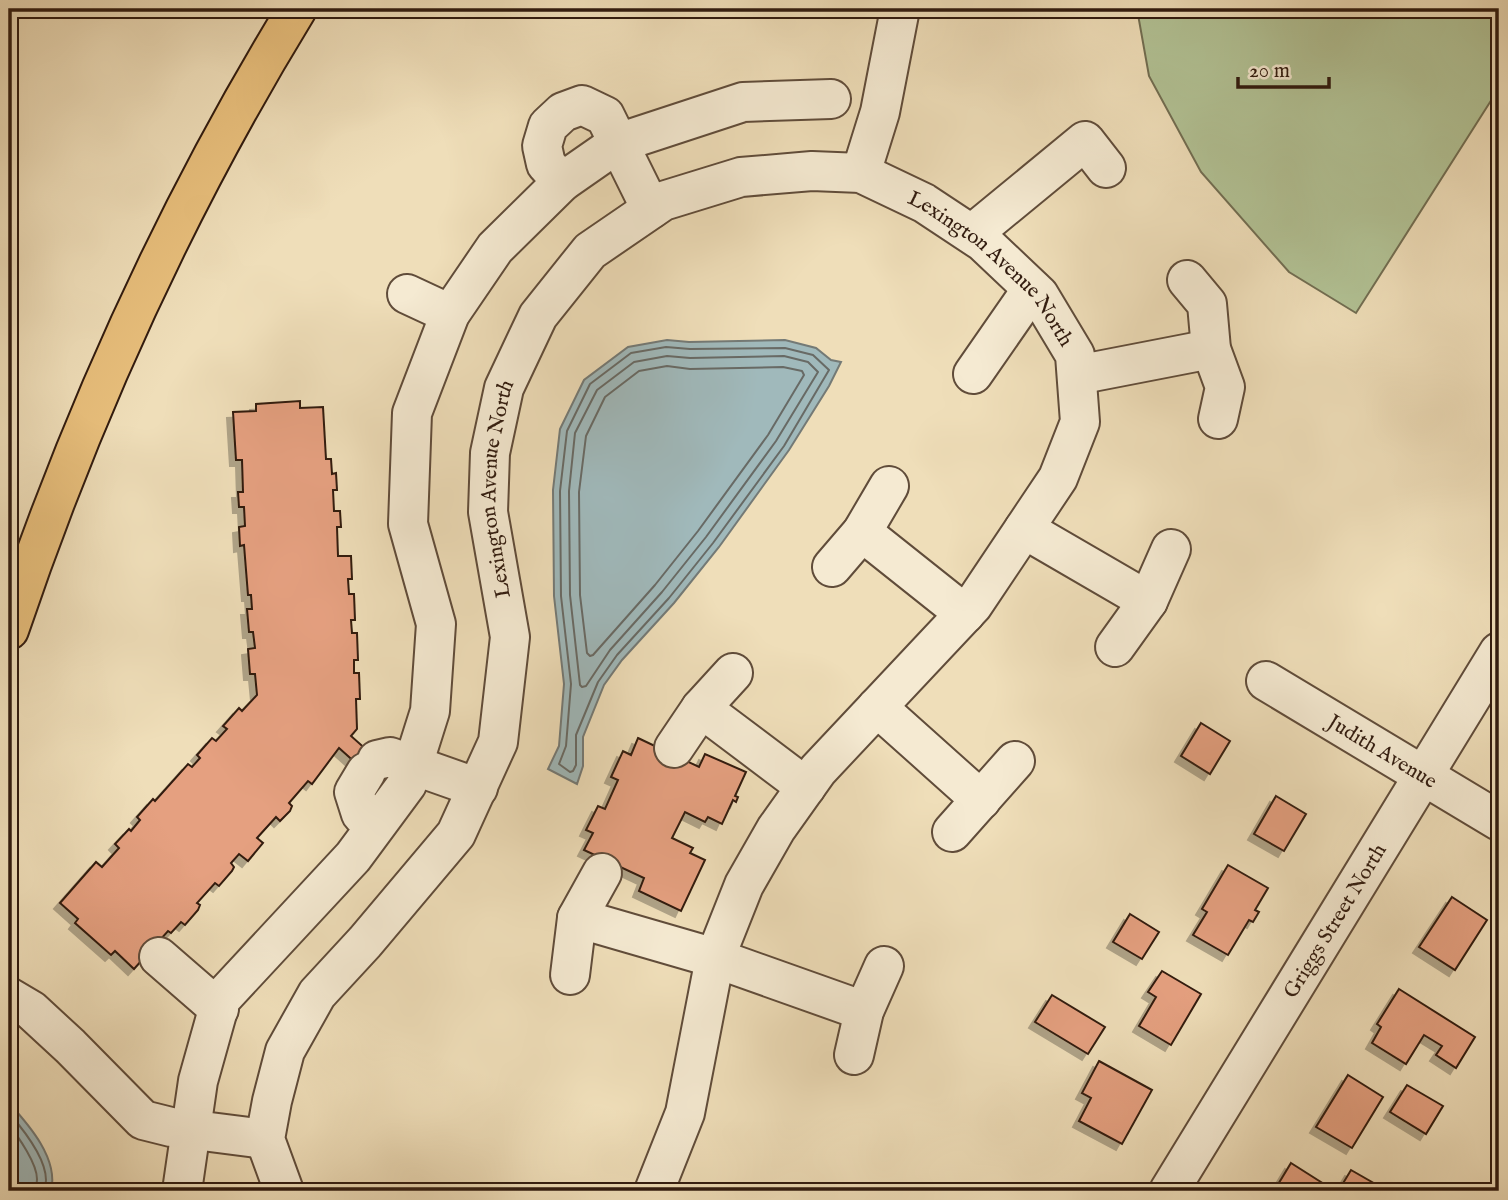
<svg xmlns="http://www.w3.org/2000/svg" width="1508" height="1200" viewBox="0 0 1508 1200" font-family="'IM FELL English',serif">
	<style>
		.green { fill: #b2c295; stroke: #726e52; stroke-width: 2 }
		.water { fill: #a0b9bb; stroke: #747a76; stroke-width: 2 }
		.lines { fill: none; stroke-linecap: round; stroke-linejoin: round }
		.shore { stroke: #686a65; stroke-width: 2 }
		.building { fill: #e5a080; stroke: #311b0f; stroke-width: 2; filter: url(#shadow) }
		.minor-casing { stroke: #604c3a; stroke-width: 42 }
		.major-casing { stroke: #311b0f; stroke-width: 42 }
		.minor { stroke: #f5ead2; stroke-width: 38 }
		.major { stroke: #e8bf7c; stroke-width: 38 }
		.labels { text-anchor: middle; stroke-width: 6; stroke-linejoin: round; paint-order: stroke }
		.street-label { font-size: 21px; fill: #311b0f; stroke: #f5ead2 }
	</style>
	<defs>
		<filter id="shadow"><feDropShadow dx="-6" dy="6" stdDeviation="0" flood-color="#0004"/></filter>
	</defs>
	<rect width="100%" height="100%" fill="#efdeb9"/>
	<filter id="stains"><feTurbulence type="fractalNoise" baseFrequency=".00286" numOctaves="4"/><feColorMatrix values="0 0 0 0 .2 0 0 0 0 .09 0 0 0 0 .02 0 0 0 .5 -.17"/></filter>
	<radialGradient id="worn" r=".72"><stop offset=".6" stop-color="#630" stop-opacity="0"/><stop offset="1" stop-color="#630" stop-opacity=".3"/></radialGradient>
	<path class="green" d="M1137 9H1499V88L1356 313 1289 272 1201 172 1149 76Z"/>
	<g class="water">
		<path d="M667 340 689 342 785 340 816 348 831 360 841 362 829 386 789 450 719 547 674 603 622 660 604 685 583 737V766L577 784 548 769 559 746 564 684 554 596 553 490 560 429 584 380 628 347Z"/>
		<path d="M9 1103C29 1125 59 1159 51 1191H9Z"/>
	</g>
	<g class="lines">
		<g class="shore">
			<path d="M666 347 690 349 785 348 813 355 829 370 784 446 713 543 669 598 617 655 598 682 576 735V765L573 771 570 772 559 764 566 746 571 684 561 596 560 491 567 431 590 384 631 353Z"/>
			<path d="M667 356 690 358 784 356 808 362 818 372 776 441 706 537 662 592 610 650 586 686 582 687 580 685 570 595 569 491 575 433 597 390 634 362Z"/>
			<path d="M667 366 690 369 783 367 802 371 804 375 768 435 698 531 655 585 593 655 590 656 587 653 580 595 579 492 586 436 605 397 639 371Z"/>
			<path d="M9 1113C22 1128 46 1158 46 1180 46 1184 45 1187 44 1191"/>
			<path d="M9 1126C19 1137 37 1164 37 1179 37 1183 36 1187 35 1191"/>
		</g>
	</g>
	<g class="building">
		<path d="M300 401V408L323 407 326 459H331L332 474 336 473 337 490H333L334 511H340L341 527H337L338 556H351L352 579H348L349 594H354L355 620H351L352 633H357L358 660H354V673H359L360 699H356L357 729 351 736 388 769 377 782 339 748 312 784 308 781 289 803 292 806 290 811 280 821 276 817 257 838 263 843 248 861 239 854 231 863 234 867 232 871 219 886 215 883 197 903 200 905 198 910 185 925 181 922 171 933 168 931 134 969 115 951 111 955 75 923 78 919 60 903 96 862 102 867 119 848 115 844 129 829 131 831 140 820 137 817 153 799 155 801 188 764 192 767 200 758 197 755 212 738 216 741 227 729 223 726 239 708 242 711 257 695 255 674H250L248 649 255 648 253 632H249L247 609H252L251 595H248L244 545 240 546 239 527 245 526 244 507H239L238 492H243L242 460H236L233 412 256 411V404Z"/>
		<path d="M1201 723 1230 741 1210 774 1181 756Z"/>
		<path d="M638 738 699 767 705 754 746 772 735 796 738 797 736 802 733 800 722 824 708 817 705 822 685 812 672 838 693 848 690 853 705 860 681 911 639 891 644 878 584 850 593 833 586 830 598 806 605 809 618 780 611 777 623 751 631 755Z"/>
		<path d="M1276 796 1306 814 1284 851 1254 834Z"/>
		<path d="M1228 865 1268 888 1255 910 1259 912 1253 922 1249 920 1228 955 1193 935 1207 912 1202 909Z"/>
		<path d="M1452 897 1487 920 1455 970 1419 947Z"/>
		<path d="M1130 914 1159 932 1142 959 1113 942Z"/>
		<path d="M1162 971 1201 994 1171 1045 1139 1026 1156 997 1148 992Z"/>
		<path d="M1399 989 1475 1037 1456 1068 1436 1055 1442 1046 1424 1035 1406 1064 1372 1043 1381 1027 1377 1024Z"/>
		<path d="M1052 995 1105 1027 1088 1054 1035 1022Z"/>
		<path d="M1099 1061 1152 1090 1122 1144 1079 1121 1091 1098 1082 1093Z"/>
		<path d="M1348 1075 1383 1097 1352 1148 1316 1127Z"/>
		<path d="M1407 1085 1443 1106 1426 1134 1390 1112Z"/>
		<path d="M1291 1163 1335 1191H1274Z"/>
		<path d="M1351 1170 1384 1189 1382 1191 1339 1190Z"/>
	</g>
	<g class="lines">
		<defs>
			<g id="minor">
				<path d="M861 173 880 112 900 9"/>
				<path d="M562 182 546 164 542 146 548 126 563 112 582 105 605 116 651 209"/>
				<path d="M972 234 1085 141 1106 168"/>
				<path d="M1187 280 1207 304 1211 349 1225 387 1218 419"/>
				<path d="M407 294 450 314"/>
				<path d="M973 374 1032 289"/>
				<path d="M1077 375 1211 349"/>
				<path d="M1024 529 1148 601"/>
				<path d="M862 532 965 614"/>
				<path d="M832 567 862 532 889 486"/>
				<path d="M1115 647 1148 601 1171 549"/>
				<path id="s1" d="M1266 681 1499 821"/>
				<path d="M877 707 981 800"/>
				<path d="M701 708 806 787"/>
				<path d="M674 748 701 708 733 673"/>
				<path d="M377 760 390 757 478 788"/>
				<path d="M366 772 354 792 361 814 375 826"/>
				<path d="M952 832 1015 761"/>
				<path d="M577 918 715 958 864 1011"/>
				<path d="M159 957 219 1009"/>
				<path d="M570 975 577 918 602 873"/>
				<path d="M9 997 31 1010 70 1046 143 1120 171 1127 265 1139"/>
				<path d="M854 1055 864 1011 884 966"/>
				<path d="M182 1191 198 1081 221 999 353 857 407 784 430 711 436 624 408 524 412 413 450 314 495 248 562 182 618 143 743 102 831 99"/>
				<path id="s2" d="M284 1191 265 1139 272 1101 285 1051 317 994 365 942 456 834 498 742 510 637 488 512 490 453 504 388 538 316 590 251 663 201 741 177 812 171 861 173 924 203 983 242 1039 295 1075 355 1080 422 1058 478 973 605 818 770 776 829 744 885 715 958 685 1113 654 1191"/>
				<path id="s3" d="M1169 1191 1499 652"/>
			</g>
			<path id="major" d="M9 630C82 414 178 203 297 9"/>
		</defs>
		<use href="#minor" class="minor-casing"/>
		<use href="#major" class="major-casing"/>
		<use href="#minor" class="minor"/>
		<use href="#major" class="major"/>
	</g>
	<g class="labels">
		<g class="street-label">
			<text dy="7" stroke="none"><textPath href="#s2" startOffset="1500">Lexington Avenue North</textPath></text>
			<text dy="7" stroke="none"><textPath href="#s2" startOffset="780">Lexington Avenue North</textPath></text>
			<text dy="7" stroke="none"><textPath href="#s1" startOffset="136">Judith Avenue</textPath></text>
			<text dy="7" stroke="none"><textPath href="#s3" startOffset="317">Griggs Street North</textPath></text>
		</g>
	</g>
	<rect width="1508" height="1200" fill="none" stroke="#efdeb9" stroke-width="35"/>
	<rect x="10" y="10" width="1487" height="1179" fill="none" stroke="#311b0f" stroke-width="3.5"/>
	<rect x="18" y="18" width="1473" height="1165" fill="none" stroke="#311b0f" stroke-width="2"/>
	<path d="M1238 77v10h91v-10" fill="none" stroke="#311b0f" stroke-width="3.5"/>
	<text x="1249" y="77" font-size="21" fill="#311b0f" stroke="#f5ead2" stroke-width="5" paint-order="stroke">20 m</text>
	<rect width="100%" height="100%" filter="url(#stains)"/>
	<rect width="100%" height="100%" fill="url(#worn)"/>
</svg>
